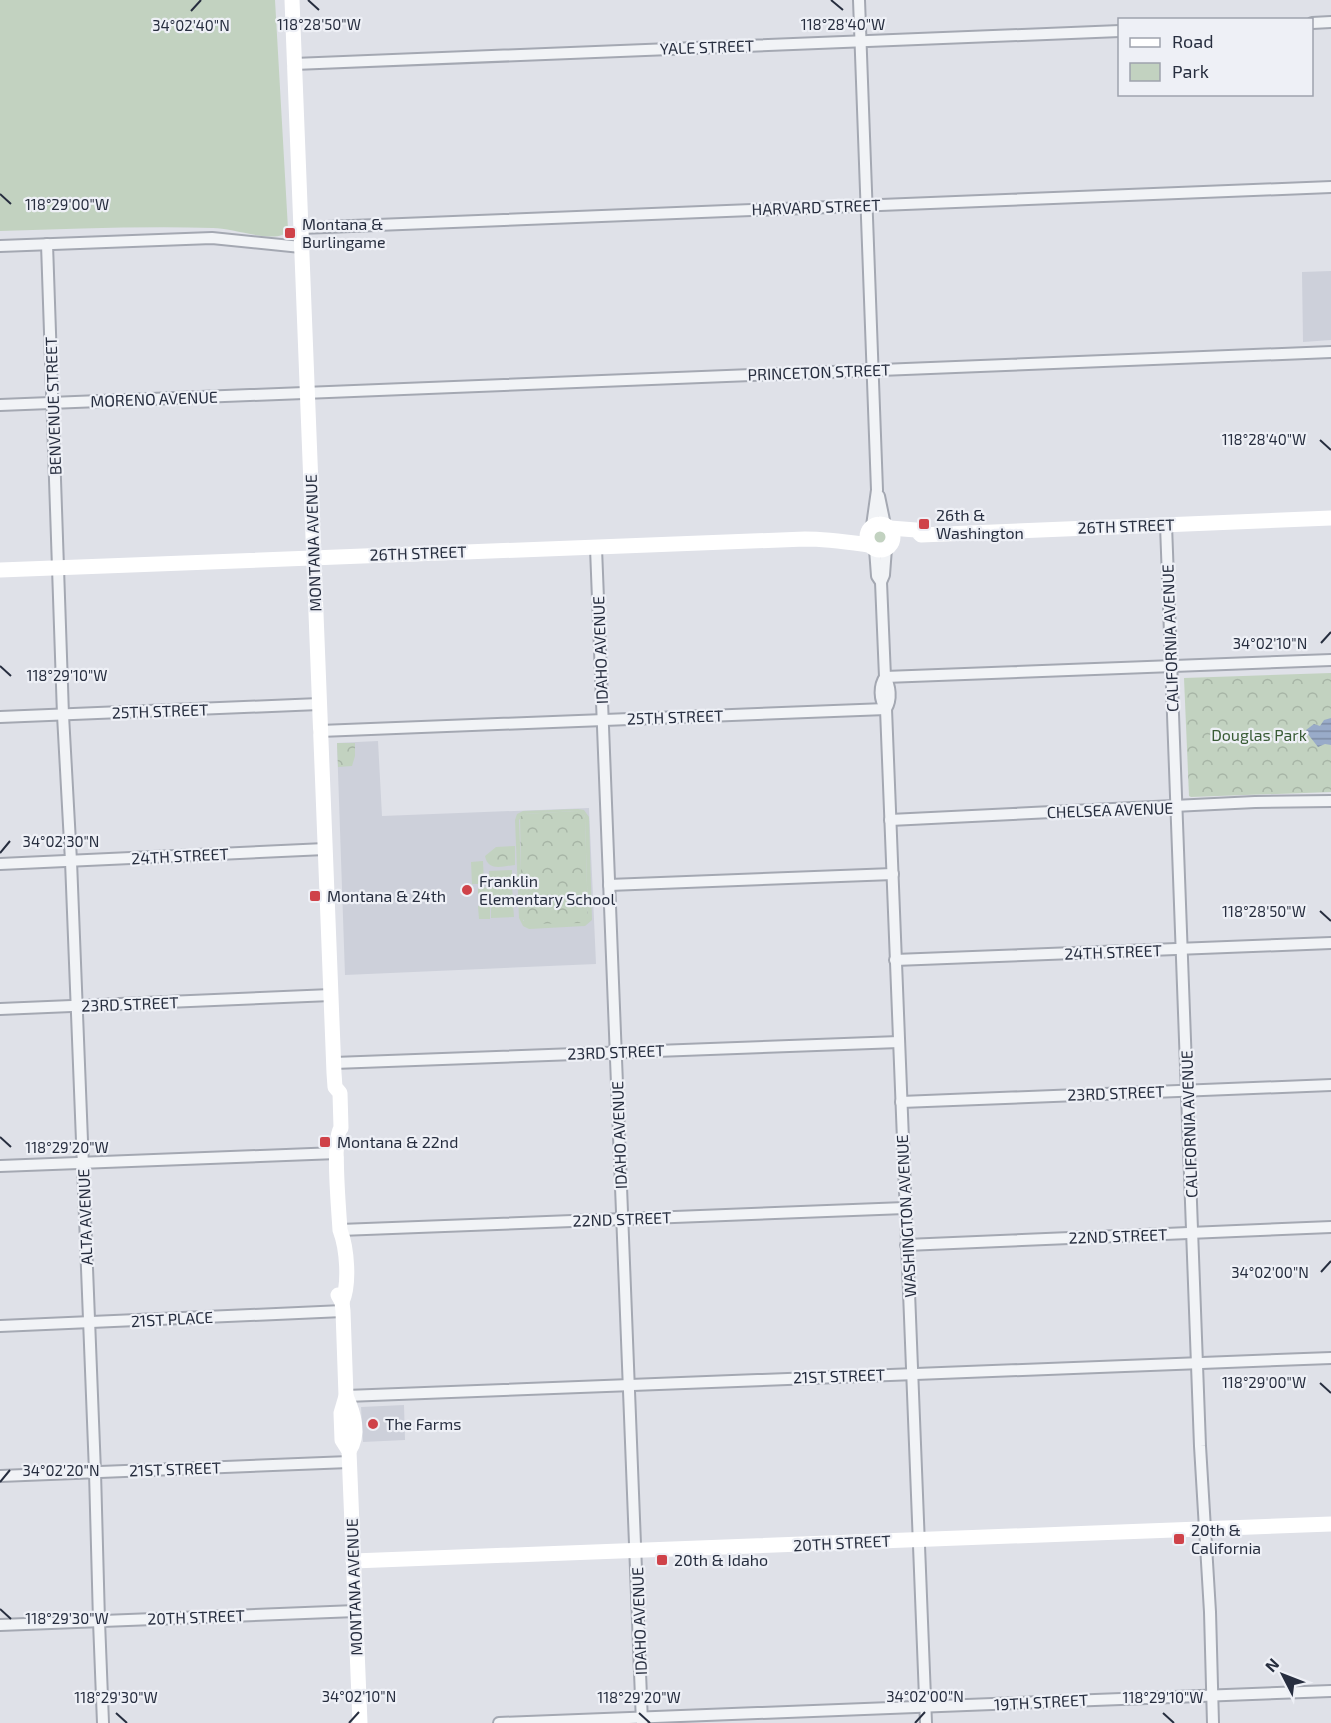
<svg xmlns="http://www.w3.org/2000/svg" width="1331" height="1723" viewBox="0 0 1331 1723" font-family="'Exo 2',sans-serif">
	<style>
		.built { fill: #cdd0da }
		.green { fill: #c2d2c0; fill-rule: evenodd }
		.forest { fill: url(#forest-crowns) }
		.water { fill: url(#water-rules) }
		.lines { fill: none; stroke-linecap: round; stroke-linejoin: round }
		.street-casing { stroke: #a4a8b2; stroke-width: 14 }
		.street { stroke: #f1f3f6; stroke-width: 10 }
		.secondary { stroke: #fff; stroke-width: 15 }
		.ticks { fill: none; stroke: #272e3f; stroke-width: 2 }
		.poi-dot { fill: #cf4249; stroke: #eef0f6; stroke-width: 2 }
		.labels { text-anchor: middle; stroke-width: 4.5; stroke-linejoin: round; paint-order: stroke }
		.street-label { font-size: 16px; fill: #272e3f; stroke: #eef0f6 }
		.poi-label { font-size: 16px; fill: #272e3f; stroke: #eef0f6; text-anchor: start }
		.park-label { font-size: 16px; fill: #385b35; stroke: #eef0f6 }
		.ticks-label { font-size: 15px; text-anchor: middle; fill: #272e3f; stroke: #eef0f6; stroke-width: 4.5; stroke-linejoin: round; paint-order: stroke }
	</style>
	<defs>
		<pattern id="forest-crowns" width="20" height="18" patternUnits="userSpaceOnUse" patternTransform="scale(1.5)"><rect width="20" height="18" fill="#c2d2c0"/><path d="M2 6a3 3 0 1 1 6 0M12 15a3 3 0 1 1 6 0" fill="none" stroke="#a7b5a6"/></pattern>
		<pattern id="water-rules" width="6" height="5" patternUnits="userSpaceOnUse" patternTransform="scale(1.5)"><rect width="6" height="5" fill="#99abc9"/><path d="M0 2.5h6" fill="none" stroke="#7d8ca5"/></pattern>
	</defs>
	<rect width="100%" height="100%" fill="#dfe1e8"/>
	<g class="built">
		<path d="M1331 271V340L1303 342 1302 272Z"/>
		<path d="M378 741 382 816 589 808 596 964 345 975 337 743Z"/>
		<path d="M404 1405 405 1440 363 1442 361 1407Z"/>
	</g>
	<g class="green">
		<path d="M0 0H275L288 229C286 232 287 234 282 235 268 241 231 228 213 228 142 226 71 229 0 231Z"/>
		<circle cx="879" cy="537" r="9"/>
		<path d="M578 809 584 810 589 817 592 920 585 926 529 929 523 926 519 918 515 820 517 814 523 811ZM576 811 584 815 585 818 588 917 523 921 519 820 524 814Z"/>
		<path d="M483 861 484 884H472L471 862Z"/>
		<path d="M512 870V883L490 884 489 871Z"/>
		<path d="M512 886 513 899 478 901V888Z"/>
		<path d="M513 904 514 917 491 918V905Z"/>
		<path d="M490 905V919H479L478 906Z"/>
	</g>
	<g class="forest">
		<path d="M1331 673V792L1191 797 1189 796 1184 678Z"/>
		<path d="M337 743H355V756L352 766 338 767Z"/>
		<path d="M576 811 583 813 585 818 588 919 582 923 526 924 522 918 520 817 524 814Z"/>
		<path d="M515 846V865C503 866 488 872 485 856L496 847Z"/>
	</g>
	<path class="water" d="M1331 718V745L1325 744 1318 747 1307 733 1306 730 1314 724 1320 726 1324 720Z"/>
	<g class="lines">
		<defs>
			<g id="street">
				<path d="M859 0 877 490 872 526"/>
				<path d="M1312 23 1331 22"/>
				<path d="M294 64 1120 31"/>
				<path d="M301 228 1331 187"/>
				<path d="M47 244 63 715 71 861 95 1472 99 1621 103 1723"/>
				<path d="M0 246 212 238 301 247"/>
				<path d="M0 405 1331 352"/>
				<path d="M879 496 885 525"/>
				<path d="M1166 525 1200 1446 1210 1612 1213 1723"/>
				<path d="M596 548 642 1723"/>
				<path d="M875 549 877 576 881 582 885 677C890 686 892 699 886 709"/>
				<path d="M881 582 884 575 886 548"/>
				<path d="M885 677C879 686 879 700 886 709L926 1723"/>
				<path d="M885 677 1331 660"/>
				<path d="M0 717 319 704"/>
				<path d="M320 731 886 709"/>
				<path d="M890 820 1255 802 1331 801"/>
				<path d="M0 864 325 849"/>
				<path d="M609 885 893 874"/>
				<path d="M895 960 1331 943"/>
				<path d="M0 1009 331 995"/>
				<path d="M334 1063 899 1042"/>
				<path d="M901 1102 1331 1085"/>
				<path d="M0 1166 337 1153"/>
				<path d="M340 1230 905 1208"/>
				<path d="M906 1245 1331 1227"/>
				<path d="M0 1326 343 1311"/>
				<path d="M346 1396 1331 1358"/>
				<path d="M0 1476 349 1462"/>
				<path d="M0 1625 356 1611"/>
				<path d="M499 1723 1331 1691"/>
			</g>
		</defs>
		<use href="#street" class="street-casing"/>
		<use href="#street" class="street"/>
		<g class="secondary">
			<path d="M292 0 334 1073 335 1087 340 1093 341 1128C332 1138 339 1212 340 1230 347 1248 350 1284 342 1302"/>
			<circle cx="880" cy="537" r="13"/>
			<path d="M890 528 916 530 921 535 1331 518"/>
			<path d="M0 570 805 539C827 539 847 542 869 545"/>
			<path d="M338 1295 342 1302 343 1311 346 1396 341 1413 342 1440 349 1451 360 1723"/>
			<path d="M346 1396C354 1414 360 1434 349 1451"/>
			<path d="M353 1561C679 1551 1005 1538 1331 1524"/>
		</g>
	</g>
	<path class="ticks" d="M308 0 319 10M831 0 843 10M191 11 201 0M0 194 11 204M1320 440 1331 450M1321 643 1331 632M0 666 11 676M0 853 10 841M1320 911 1331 921M0 1137 11 1147M1321 1272 1331 1261M1320 1383 1331 1393M0 1482 10 1470M0 1609 11 1619M116 1713 127 1723M639 1713 650 1723M1163 1713 1174 1723M349 1723 359 1712M915 1723 925 1712"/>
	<g class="poi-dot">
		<rect x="284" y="227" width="12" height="12" rx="3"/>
		<rect x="918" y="518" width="12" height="12" rx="3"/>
		<circle cx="467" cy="890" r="6"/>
		<rect x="309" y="890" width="12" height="12" rx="3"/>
		<rect x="319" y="1136" width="12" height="12" rx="3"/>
		<circle cx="373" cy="1424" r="6"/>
		<rect x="1173" y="1533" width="12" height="12" rx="3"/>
		<rect x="656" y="1554" width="12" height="12" rx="3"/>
	</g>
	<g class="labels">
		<g class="street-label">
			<text transform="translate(707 47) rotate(-2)" y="6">YALE STREET</text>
			<text transform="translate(816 207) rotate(-2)" y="6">HARVARD STREET</text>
			<text transform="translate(819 372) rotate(-2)" y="6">PRINCETON STREET</text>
			<text transform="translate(154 399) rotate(-2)" y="6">MORENO AVENUE</text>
			<text transform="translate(53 406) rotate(-92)" y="6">BENVENUE STREET</text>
			<text transform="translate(1126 526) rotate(-2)" y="6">26TH STREET</text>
			<text transform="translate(313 543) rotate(-92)" y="6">MONTANA AVENUE</text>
			<text transform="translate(418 553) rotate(-2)" y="6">26TH STREET</text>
			<text transform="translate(1170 638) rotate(-92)" y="6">CALIFORNIA AVENUE</text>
			<text transform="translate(600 650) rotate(-92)" y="6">IDAHO AVENUE</text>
			<text transform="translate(160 711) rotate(-2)" y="6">25TH STREET</text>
			<text transform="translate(675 717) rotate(-2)" y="6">25TH STREET</text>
			<text transform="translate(1110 810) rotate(-2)" y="6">CHELSEA AVENUE</text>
			<text transform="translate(180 856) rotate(-3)" y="6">24TH STREET</text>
			<text transform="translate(1113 952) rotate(-2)" y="6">24TH STREET</text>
			<text transform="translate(130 1004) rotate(-2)" y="6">23RD STREET</text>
			<text transform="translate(616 1052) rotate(-2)" y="6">23RD STREET</text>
			<text transform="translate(1116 1093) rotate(-2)" y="6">23RD STREET</text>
			<text transform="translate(1189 1124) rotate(-92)" y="6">CALIFORNIA AVENUE</text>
			<text transform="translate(619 1135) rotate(-92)" y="6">IDAHO AVENUE</text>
			<text transform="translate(906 1216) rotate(-93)" y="6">WASHINGTON AVENUE</text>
			<text transform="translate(85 1217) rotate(-92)" y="6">ALTA AVENUE</text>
			<text transform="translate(622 1219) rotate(-2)" y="6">22ND STREET</text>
			<text transform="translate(1118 1236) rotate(-2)" y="6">22ND STREET</text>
			<text transform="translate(172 1319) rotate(-3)" y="6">21ST PLACE</text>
			<text transform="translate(839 1376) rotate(-2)" y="6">21ST STREET</text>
			<text transform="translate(175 1469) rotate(-2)" y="6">21ST STREET</text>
			<text transform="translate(842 1543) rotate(-3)" y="6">20TH STREET</text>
			<text transform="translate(354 1587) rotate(-92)" y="6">MONTANA AVENUE</text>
			<text transform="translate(196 1617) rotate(-2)" y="6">20TH STREET</text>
			<text transform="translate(639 1621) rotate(-92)" y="6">IDAHO AVENUE</text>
			<text transform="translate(1041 1702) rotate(-3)" y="6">19TH STREET</text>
		</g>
		<g class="poi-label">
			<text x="302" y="230">Montana &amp;<tspan x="302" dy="18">Burlingame</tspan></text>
			<text x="936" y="521">26th &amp;<tspan x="936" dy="18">Washington</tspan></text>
			<text x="479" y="887">Franklin<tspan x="479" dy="18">Elementary School</tspan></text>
			<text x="327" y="902">Montana &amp; 24th</text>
			<text x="337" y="1148">Montana &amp; 22nd</text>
			<text x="385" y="1430">The Farms</text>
			<text x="1191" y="1536">20th &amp;<tspan x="1191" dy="18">California</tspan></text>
			<text x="674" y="1566">20th &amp; Idaho</text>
		</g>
		<g class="park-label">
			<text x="1259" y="741">Douglas Park</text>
		</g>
	</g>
	<g class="ticks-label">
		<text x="319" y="30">118°28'50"W</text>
		<text x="843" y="30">118°28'40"W</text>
		<text x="191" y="31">34°02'40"N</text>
		<text x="67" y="210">118°29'00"W</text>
		<text x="1264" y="445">118°28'40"W</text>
		<text x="1270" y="649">34°02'10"N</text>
		<text x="67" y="681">118°29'10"W</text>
		<text x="61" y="847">34°02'30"N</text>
		<text x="1264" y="917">118°28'50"W</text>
		<text x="67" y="1153">118°29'20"W</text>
		<text x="1270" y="1278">34°02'00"N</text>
		<text x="1264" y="1388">118°29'00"W</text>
		<text x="61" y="1476">34°02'20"N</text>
		<text x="67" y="1624">118°29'30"W</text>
		<text x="359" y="1702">34°02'10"N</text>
		<text x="925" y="1702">34°02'00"N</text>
		<text x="116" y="1703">118°29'30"W</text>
		<text x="639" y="1703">118°29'20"W</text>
		<text x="1163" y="1703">118°29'10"W</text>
	</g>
	<rect x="1118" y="18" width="195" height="78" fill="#eef0f6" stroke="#9ea2ad" stroke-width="1.5"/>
	<rect x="1130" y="38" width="30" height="9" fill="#ffffff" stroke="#9ea2ad" stroke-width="1.5"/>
	<text x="1172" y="48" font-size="18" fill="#272e3f">Road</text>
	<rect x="1130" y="63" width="30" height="18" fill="#c2d2c0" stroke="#9ea2ad" stroke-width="1.5"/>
	<text x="1172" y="78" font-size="18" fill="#272e3f">Park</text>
	<g transform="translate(1283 1675) rotate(312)" stroke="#eef0f6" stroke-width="4.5" paint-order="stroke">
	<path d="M0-4.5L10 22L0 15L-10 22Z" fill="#272e3f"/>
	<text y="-9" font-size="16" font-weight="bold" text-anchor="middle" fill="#272e3f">N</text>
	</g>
</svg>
